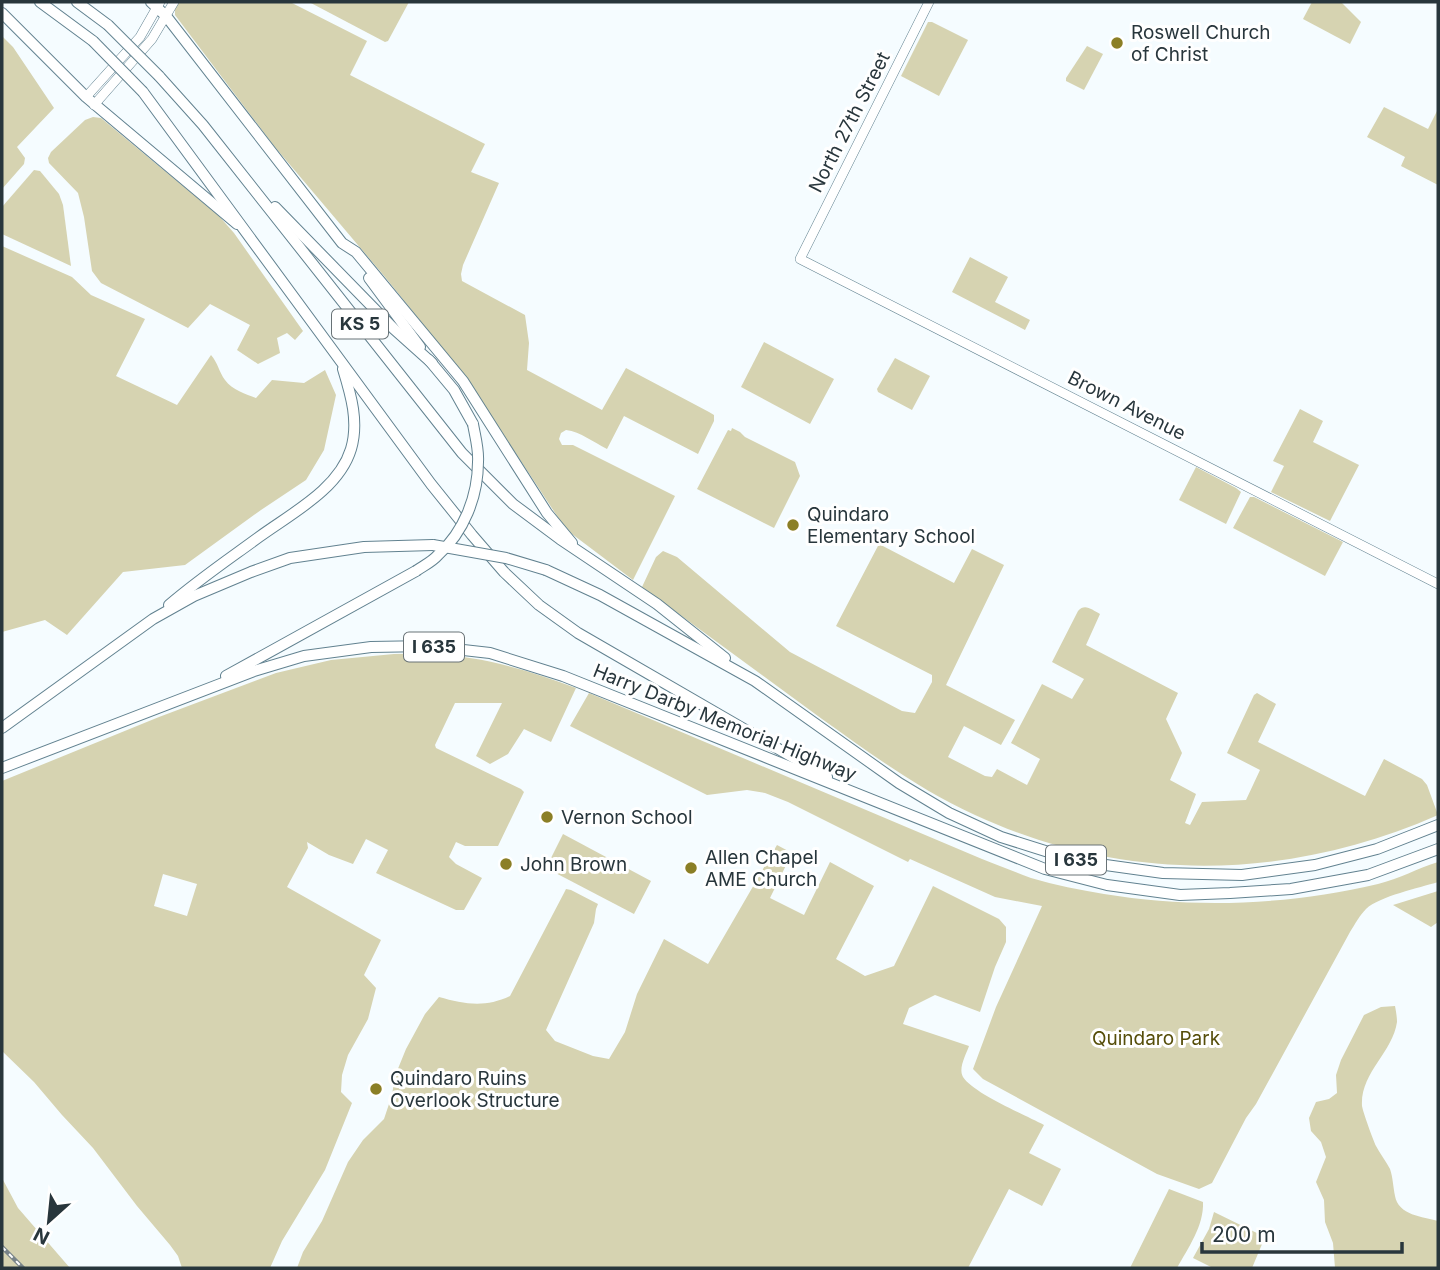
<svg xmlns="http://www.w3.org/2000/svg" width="1440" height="1270" viewBox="0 0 1440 1270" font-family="Inter,sans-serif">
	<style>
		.green { fill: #d6d3b1; fill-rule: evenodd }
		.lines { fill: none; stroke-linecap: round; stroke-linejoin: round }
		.secondary-casing { stroke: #628290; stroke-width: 10 }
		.motorway-casing { stroke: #628290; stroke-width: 12 }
		.secondary { stroke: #fff; stroke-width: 9 }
		.motorway { stroke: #fff; stroke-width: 10 }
		.rail-casing { stroke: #798489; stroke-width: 4.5 }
		.rail { stroke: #fff; stroke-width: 2; stroke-dasharray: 5; stroke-linecap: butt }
		.motorway-bridge-casing { stroke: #628290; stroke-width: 12; stroke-linecap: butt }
		.motorway-bridge { stroke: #fff; stroke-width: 10 }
		.poi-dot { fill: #8b7f26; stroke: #fff; stroke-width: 2.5 }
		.labels { text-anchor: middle; stroke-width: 6; stroke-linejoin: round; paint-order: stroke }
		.shield { fill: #fff; stroke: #687276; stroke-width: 2 }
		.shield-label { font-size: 18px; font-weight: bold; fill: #28363c }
		.poi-label { font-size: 19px; fill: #28363c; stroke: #fff; text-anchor: start }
		.street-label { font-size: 19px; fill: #28363c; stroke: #fff }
		.park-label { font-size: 19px; fill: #564e0a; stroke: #fff }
	</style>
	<rect width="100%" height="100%" fill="#f5fcff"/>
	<g class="green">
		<path d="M177 2H290L367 41 350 75 485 144 471 172 499 183 463 265 461 274 462 281 525 315 529 343 527 370 602 410 626 368 709 412 714 415V421L698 454 624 416 607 449C593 442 581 432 566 430L561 433 559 439 562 445H573L675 496 633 580 572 534 559 519 467 379 385 277 274 146 175 15V7Z"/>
		<path d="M309 2H409L388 41 385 42Z"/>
		<path d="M1312 2H1341L1361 22 1350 44 1303 19Z"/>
		<path d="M928 22H932L968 40 939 96 901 76Z"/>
		<path d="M2 36 13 47 54 108 17 147 25 158 24 164 2 189Z"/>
		<path d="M1087 46 1103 54 1084 90 1066 81V78Z"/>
		<path d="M1384 107 1428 129 1438 109V185L1401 166 1405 157 1367 137Z"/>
		<path d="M93 117 101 118 219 216 234 233 303 331 295 340 287 333 277 338 280 353 258 364 237 350 250 325 210 304 188 328 101 283 92 271 84 217 78 193 49 163 48 158 51 152 85 120Z"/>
		<path d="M34 170 40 171 59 194 63 205 71 266 2 234V207Z"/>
		<path d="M2 246 72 277 91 295 145 319 116 376 177 405 211 355C218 363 219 372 225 380 232 390 246 394 256 398L272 380 304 383 325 370 336 395 324 450 306 480 261 510 185 565 123 572 67 635 45 620 2 632Z"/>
		<path d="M970 257 1008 277 995 302 1030 320 1025 330 952 292Z"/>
		<path d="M764 342 834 379 810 424 741 387Z"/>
		<path d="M895 358 930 376 912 410 878 392 877 389Z"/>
		<path d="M1300 409 1323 421 1313 442 1359 465 1330 521 1271 492 1284 466 1273 461Z"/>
		<path d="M732 428 740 432 745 437 795 462 800 476 774 528 697 489 728 430 731 431Z"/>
		<path d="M1196 467 1236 488 1241 492 1226 524 1179 500Z"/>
		<path d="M1250 497H1254L1343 542 1325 576 1233 528Z"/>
		<path d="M879 544 954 583 972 549 1004 565 946 685 1015 720 1001 745 964 726 948 757 985 776 992 777 997 769 1027 785 1040 759 1011 743 1042 684 1072 699 1084 679 1052 662 1078 611C1085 603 1092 610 1100 614L1086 645 1178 693 1166 719 1182 753 1170 780 1196 794 1185 823 1190 825 1202 802 1246 800 1260 770 1227 753 1254 695 1257 693 1276 704 1258 742 1365 796 1384 759 1422 779 1427 785 1438 815C1289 881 1124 884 975 815 920 790 871 754 822 719 762 675 702 631 642 587L656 557 663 551 677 557 790 652 902 711 915 713 932 682V675L836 626Z"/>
		<path d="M394 654C407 654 420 653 433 654 481 656 531 671 576 688L551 742 524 729 508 754 490 764 476 756 502 703H455L435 745 436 748 521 789 524 792 498 846H465L456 842 449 857 456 864 482 878 464 910H456L376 873 388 850 366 839 353 864 329 855 307 842 308 848 287 887 381 940 364 975 376 988 368 1019 348 1055 342 1075 341 1092 352 1103 325 1170 282 1241 270 1268H182L178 1256 170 1245 137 1206 93 1148 62 1115 34 1082 2 1051V781L159 717 276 673 331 660ZM163 874 197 884 187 916 154 906Z"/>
		<path d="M589 693 982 859C998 865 1015 872 1031 878 1055 885 1080 890 1104 894 1195 909 1289 905 1378 884 1399 879 1418 868 1438 862V882C1419 888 1380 896 1366 909 1360 915 1355 924 1350 932L1256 1104 1246 1118 1212 1183 1199 1189 1157 1174 983 1079 973 1069 996 1007 1042 906 995 897 910 859 908 862 788 802 765 793 747 790 707 795 570 726Z"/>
		<path d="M563 834 651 881 634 914 546 868Z"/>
		<path d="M777 845 792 853 770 898 804 915 830 862 874 886 836 959 865 976 894 966 933 886 999 919 1006 927V942L995 967 980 1012 935 995 909 1008 903 1024 969 1046C966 1055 958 1068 963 1077 973 1093 1025 1115 1044 1125L1029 1153 1061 1169 1042 1206 1009 1189 968 1268H297L303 1252 322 1221 348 1162 363 1140 384 1119 392 1095 395 1076 406 1049 425 1014 439 997C464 1004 485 1008 510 996L564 893 566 889 571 890 598 904 596 909 594 923 546 1030 555 1041 593 1056 609 1059 625 1032 637 994 664 939 708 964Z"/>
		<path d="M1438 891V922L1431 927 1393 905Z"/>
		<path d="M1395 1006C1396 1011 1397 1017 1397 1022 1393 1052 1360 1073 1362 1106 1363 1112 1373 1140 1376 1146 1380 1154 1386 1161 1390 1169 1393 1178 1393 1186 1395 1196 1398 1215 1423 1217 1438 1221V1268H1335L1333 1243 1325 1222 1324 1200 1316 1182 1326 1157 1321 1142 1311 1131 1309 1118 1316 1102 1329 1099 1337 1093 1336 1075 1341 1060 1364 1015 1381 1007Z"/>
		<path d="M2 1178 18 1208 70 1268H2Z"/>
		<path d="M1169 1189 1203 1202C1204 1226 1188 1248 1177 1268H1130Z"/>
		<path d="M1214 1212 1265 1237 1252 1268H1213L1193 1258 1209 1229Z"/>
	</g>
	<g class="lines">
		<defs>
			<g id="secondary">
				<path d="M929 2 800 259 1438 584"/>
				<path d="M86 97 140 37 160 2"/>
				<path d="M94 105 152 39 174 2"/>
			</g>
			<g id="motorway">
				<path d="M40 2 93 41"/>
				<path d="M77 2 108 25"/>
				<path d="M151 2 166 16 342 243 356 252 463 381 547 513 572 543"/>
				<path d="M2 13 86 97 237 224"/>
				<path d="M159 76 203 125 462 453 513 504 560 539 657 604 725 658"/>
				<path d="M143 92 431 484 472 535 504 572 539 605 578 633 827 777"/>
				<path d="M275 207 394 329 432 363"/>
				<path d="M369 278 420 347"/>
				<path d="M429 360 454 390 473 424"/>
				<path d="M546 570 600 595 755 681 899 783 949 813 1001 837 1077 861 1163 873 1242 875 1315 865 1377 849 1438 825"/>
				<path d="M169 605C198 580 229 559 259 537 292 513 339 489 351 449 359 422 351 395 343 369"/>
				<path d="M226 676 416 571"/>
				<path d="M2 728 153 619 194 596 251 572 290 558 364 547 433 545"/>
				<path d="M2 768 254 671 304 656 371 647 428 646 490 653 563 676 1045 869 1107 885 1180 895 1230 893 1291 889 1368 875 1438 849"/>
			</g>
		</defs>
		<use href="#secondary" class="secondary-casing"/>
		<use href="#motorway" class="motorway-casing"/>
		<use href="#secondary" class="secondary"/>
		<use href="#motorway" class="motorway"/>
		<defs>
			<path id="rail" d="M2 1247 23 1268"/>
		</defs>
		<use href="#rail" class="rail-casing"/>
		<use href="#rail" class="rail"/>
		<defs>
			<g id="motorway-bridge">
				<path d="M108 25 159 76"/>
				<path d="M93 41 143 92"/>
				<path d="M433 545 506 558 546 570"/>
				<path d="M416 571C423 566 432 562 438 555 464 532 478 496 478 462 479 449 475 436 473 424"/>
			</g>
		</defs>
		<use href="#motorway-bridge" class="motorway-bridge-casing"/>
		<use href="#motorway-bridge" class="motorway-bridge"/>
	</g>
	<g class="poi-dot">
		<circle cx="1117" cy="43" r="7"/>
		<circle cx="793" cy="525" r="7"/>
		<circle cx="547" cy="817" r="7"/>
		<circle cx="506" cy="864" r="7"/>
		<circle cx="691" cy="868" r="7"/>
		<circle cx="376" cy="1089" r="7"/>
	</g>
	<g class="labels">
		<g class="shield">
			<rect x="332" y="309.5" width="56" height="29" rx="5"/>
			<rect x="404" y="632.5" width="60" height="29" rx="5"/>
			<rect x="1046" y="845.5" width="60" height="29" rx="5"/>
		</g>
		<g class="shield-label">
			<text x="360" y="330">KS 5</text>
			<text x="434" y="653">I 635</text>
			<text x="1076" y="866">I 635</text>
		</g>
		<g class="poi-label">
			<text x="1131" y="39">Roswell Church<tspan x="1131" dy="22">of Christ</tspan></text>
			<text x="807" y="521">Quindaro<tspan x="807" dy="22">Elementary School</tspan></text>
			<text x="561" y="824">Vernon School</text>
			<text x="705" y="864">Allen Chapel<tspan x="705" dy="22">AME Church</tspan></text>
			<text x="520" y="871">John Brown</text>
			<text x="390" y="1085">Quindaro Ruins<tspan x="390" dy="22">Overlook Structure</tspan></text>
		</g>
		<g class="street-label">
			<text transform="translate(849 122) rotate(-63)" y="7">North 27th Street</text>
			<text transform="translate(1127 405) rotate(27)" y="7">Brown Avenue</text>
			<text transform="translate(725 722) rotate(22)" y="7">Harry Darby Memorial Highway</text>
		</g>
		<g class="park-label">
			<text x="1156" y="1045">Quindaro Park</text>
		</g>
	</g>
	<rect width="1440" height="1270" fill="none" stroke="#28363c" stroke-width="7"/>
	<g transform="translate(49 1221) rotate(207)" stroke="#ffffff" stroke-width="5" paint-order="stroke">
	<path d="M0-5L12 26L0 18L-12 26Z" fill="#28363c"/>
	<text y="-10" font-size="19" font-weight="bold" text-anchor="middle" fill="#28363c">N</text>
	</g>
	<path d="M1202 1242v10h200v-10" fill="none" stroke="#28363c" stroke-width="3.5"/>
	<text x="1212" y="1242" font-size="21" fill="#28363c" stroke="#ffffff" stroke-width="5" paint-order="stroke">200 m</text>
</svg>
